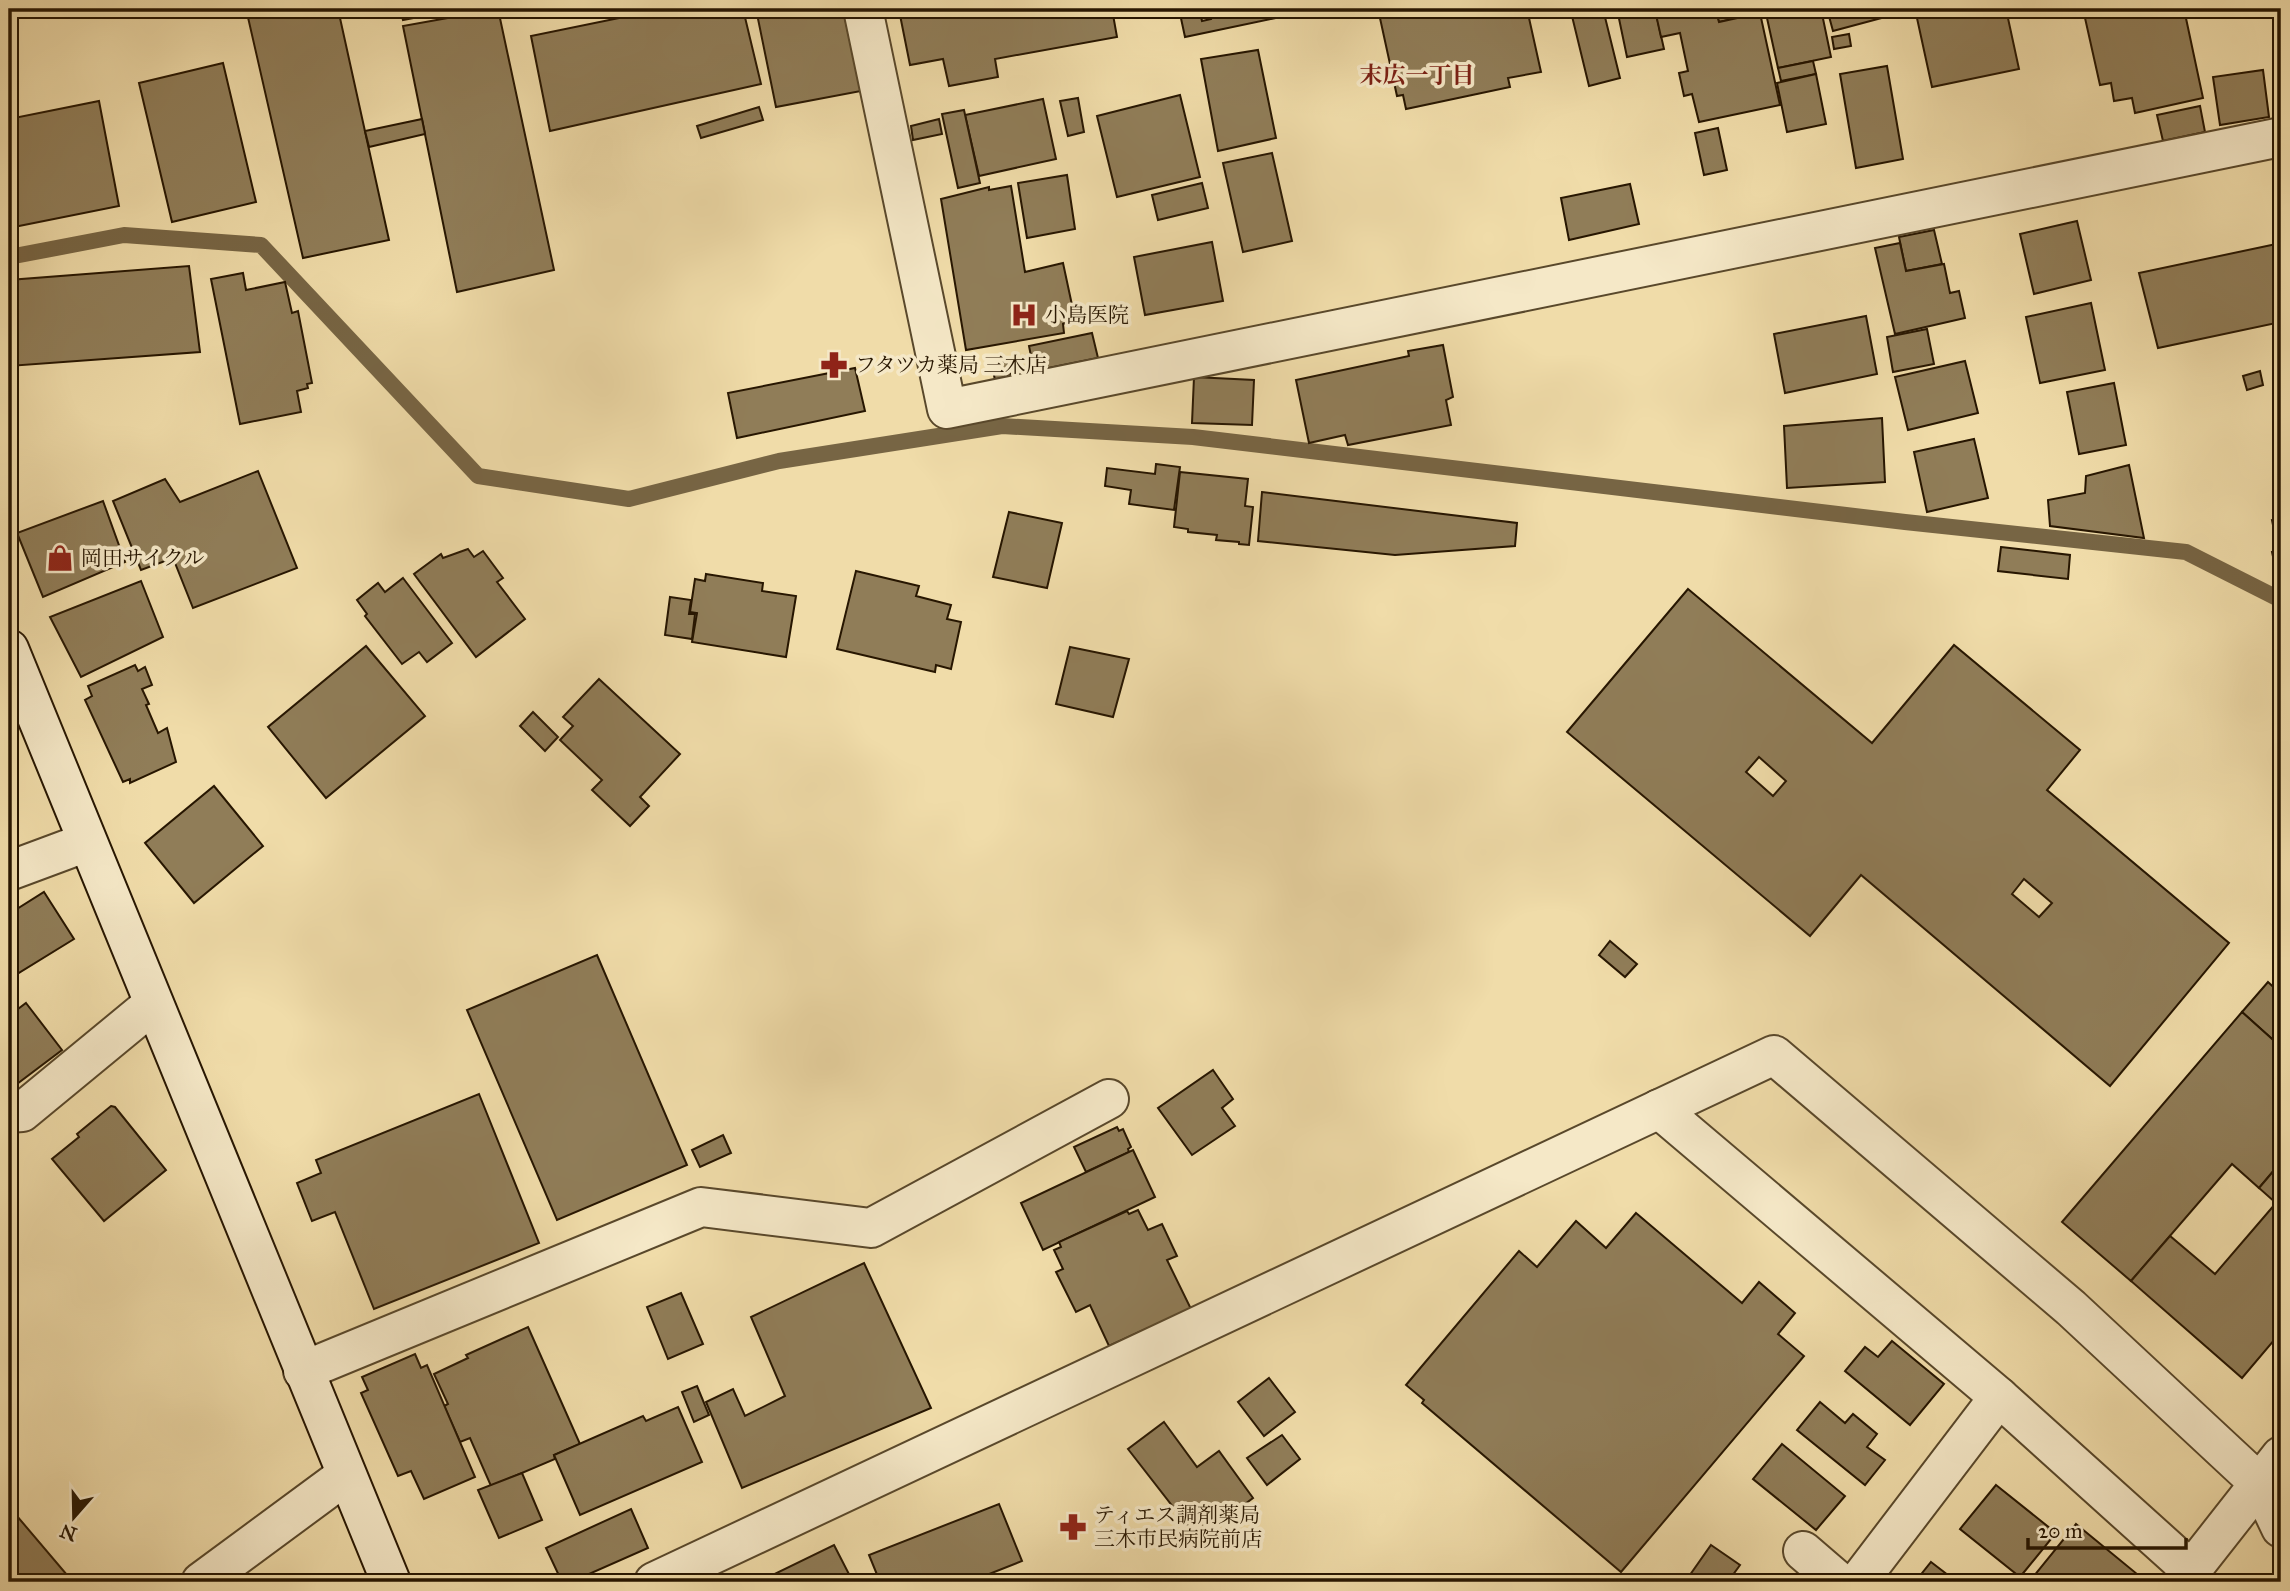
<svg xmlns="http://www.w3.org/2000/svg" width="2290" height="1591" viewBox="0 0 2290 1591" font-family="'IM FELL Great Primer','Noto Serif JP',serif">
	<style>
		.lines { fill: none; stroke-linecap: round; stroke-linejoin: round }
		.stream { stroke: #776544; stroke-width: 16 }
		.building { fill: #907d58; stroke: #271601; stroke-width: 2; fill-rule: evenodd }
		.street-casing { stroke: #59482b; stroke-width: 42 }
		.secondary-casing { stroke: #271601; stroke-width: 42 }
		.street { stroke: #f5e8c7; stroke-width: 38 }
		.secondary { stroke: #f5e8c7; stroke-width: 38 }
		.labels { text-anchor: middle; stroke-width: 7; stroke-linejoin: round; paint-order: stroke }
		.poi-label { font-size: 21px; fill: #271601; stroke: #f5e8c7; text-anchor: start }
		.neighbourhood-label { font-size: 23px; font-weight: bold; fill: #7a1f14; stroke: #f5e8c7 }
	</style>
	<rect width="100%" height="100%" fill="#f0dca9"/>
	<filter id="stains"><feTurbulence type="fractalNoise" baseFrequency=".00286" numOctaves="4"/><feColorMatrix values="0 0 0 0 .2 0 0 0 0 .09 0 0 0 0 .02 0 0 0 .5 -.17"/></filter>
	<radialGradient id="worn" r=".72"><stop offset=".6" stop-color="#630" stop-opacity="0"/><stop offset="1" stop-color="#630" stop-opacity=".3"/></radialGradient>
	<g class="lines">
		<path class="stream" d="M9 257 124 235 261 245 478 476 629 499 779 461 1002 426 1193 437 1905 522 2186 552 2281 600"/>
	</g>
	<g class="building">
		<path d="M266 9H338L389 240 303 258 247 13Z"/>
		<path d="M400 9H459L403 20Z"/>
		<path d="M498 9 554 270 457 292 403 26Z"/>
		<path d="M663 9H743L761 84 550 131 531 36Z"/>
		<path d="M756 9H843L861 91 776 107Z"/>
		<path d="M908 9H1112L1117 37 995 59 998 77 949 86 943 59 910 65 899 10Z"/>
		<path d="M1179 9H1199L1202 21 1211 19 1209 9H1318L1185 37Z"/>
		<path d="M1378 9H1527L1541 72 1508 78 1510 87 1406 109 1403 95 1397 96Z"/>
		<path d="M1584 9H1603L1620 78 1589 86 1571 12Z"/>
		<path d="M1617 9H1655L1664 49 1627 57Z"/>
		<path d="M1715 9H1759L1760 13 1719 22Z"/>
		<path d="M1715 9 1719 22 1760 13 1780 105 1699 122 1692 94 1684 96 1679 73 1688 71 1680 33 1661 37 1655 10Z"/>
		<path d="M1765 9H1821L1831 57 1778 68Z"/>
		<path d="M1827 9H1887L1889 16 1833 31Z"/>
		<path d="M1915 9H2006L2019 69 1932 87Z"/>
		<path d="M2083 9H2150L2151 14 2184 9 2203 98 2135 113 2132 98 2114 101 2111 83 2100 85Z"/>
		<path d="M1849 34 1851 46 1834 49 1832 37Z"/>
		<path d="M1258 50 1276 138 1218 151 1201 59Z"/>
		<path d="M1813 61 1816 74 1781 81 1778 68Z"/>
		<path d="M223 63 256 202 172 222 139 83Z"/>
		<path d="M1887 66 1903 159 1856 168 1840 74Z"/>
		<path d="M2263 70 2269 117 2220 125 2213 77Z"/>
		<path d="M1816 74 1826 124 1787 132 1777 83Z"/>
		<path d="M1180 95 1200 177 1117 197 1097 116Z"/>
		<path d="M1078 98 1084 132 1068 136 1060 101Z"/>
		<path d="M1043 99 1056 159 979 176 965 115Z"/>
		<path d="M99 101 119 206 9 228V119Z"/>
		<path d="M2200 106 2205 132 2163 141 2157 115Z"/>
		<path d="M759 107 763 120 701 138 697 126Z"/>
		<path d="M964 110 980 183 958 188 942 114Z"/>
		<path d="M422 119 425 134 369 147 365 131Z"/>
		<path d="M939 119 942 134 913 140 911 126Z"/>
		<path d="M1718 128 1727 170 1704 175 1695 133Z"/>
		<path d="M1272 153 1292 241 1243 252 1223 163Z"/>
		<path d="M1067 175 1075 229 1027 238 1018 183Z"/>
		<path d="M1202 183 1208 208 1158 220 1152 195Z"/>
		<path d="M1630 184 1639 224 1569 240 1561 198Z"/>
		<path d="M1011 186 1025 272 1063 263 1075 319 1063 324 1064 333 966 350 941 199 989 187V190Z"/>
		<path d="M2077 221 2091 280 2034 294 2020 234Z"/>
		<path d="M1934 230 1942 264 1906 271 1899 237Z"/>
		<path d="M1212 242 1223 301 1145 315 1134 257Z"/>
		<path d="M1900 243 1906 271 1944 264 1950 293 1959 291 1965 318 1895 334 1875 248Z"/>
		<path d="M2281 243V322L2158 348 2139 273Z"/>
		<path d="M189 266 200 352 9 366V280Z"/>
		<path d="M243 273 246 290 285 282 292 313 298 311 312 383 307 384 308 388 297 391 301 412 240 424 211 279Z"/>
		<path d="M2091 303 2105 370 2040 383 2026 317Z"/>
		<path d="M1866 316 1877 374 1785 393 1774 334Z"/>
		<path d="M1927 329 1934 364 1893 372 1887 337Z"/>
		<path d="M1092 333 1098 358 1034 371 1029 346Z"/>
		<path d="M1443 345 1453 397 1446 400 1451 425 1348 445 1345 435 1309 443 1296 380 1409 356 1408 351Z"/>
		<path d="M1007 361 1011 375 995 380 992 366Z"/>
		<path d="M1965 361 1978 413 1908 430 1895 377Z"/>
		<path d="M855 368 865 411 737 438 728 393Z"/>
		<path d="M2260 371 2263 385 2247 390 2243 376Z"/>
		<path d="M1194 377 1254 380 1252 425 1192 423Z"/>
		<path d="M2114 383 2126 445 2079 454 2067 392Z"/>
		<path d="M1882 418 1885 482 1787 488 1784 426Z"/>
		<path d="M1974 439 1988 498 1927 512 1914 452Z"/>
		<path d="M1156 464 1180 467 1174 510 1129 504 1131 490 1105 486 1107 468 1155 474Z"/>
		<path d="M2129 465 2144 538 2050 526 2048 500 2085 493 2086 476Z"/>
		<path d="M258 471 297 568 193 608 173 558 141 570 113 501 165 479 180 502Z"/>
		<path d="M1180 472 1248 479 1245 506 1253 507 1249 545 1239 544V542L1216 540 1217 535 1188 532V529L1174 527Z"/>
		<path d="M1262 492 1517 523 1515 546 1395 555 1258 541Z"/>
		<path d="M103 501 125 562 43 597 17 533Z"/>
		<path d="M1009 512 1062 523 1047 588 993 577Z"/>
		<path d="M2281 519V579L2278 580 2272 552 2278 550 2272 520Z"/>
		<path d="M2001 547 2070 555 2068 579 1998 571Z"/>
		<path d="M468 549 474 557 483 551 503 578 497 582 525 619 476 657 414 574 441 554 443 558Z"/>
		<path d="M856 571 919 586 916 596 951 605 947 619 961 622 951 669 936 665 935 672 837 649Z"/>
		<path d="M706 574 763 583 762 591 796 596 786 657 692 642 697 613 690 612 695 579 705 581Z"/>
		<path d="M403 578 452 643 427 662 419 652 402 664 365 616 367 614 357 600 378 583 385 592Z"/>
		<path d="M141 581 163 637 81 677 50 617Z"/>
		<path d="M1688 589 1872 743 1954 645 2080 750 2047 790 2229 943 2110 1086 1861 875 1810 936 1567 732ZM1759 757 1786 781 1773 796 1746 772ZM2024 879 2052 903 2039 917 2012 894Z"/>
		<path d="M670 597 691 600 689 614H695L692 639 665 635Z"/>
		<path d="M366 646 425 716 326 798 268 727Z"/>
		<path d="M1070 647 1129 659 1113 717 1056 704Z"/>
		<path d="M135 665 138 671 145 667 152 685 142 689 149 704 146 705 158 733 167 728 176 762 130 783V779L123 782 85 700 92 696 88 686Z"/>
		<path d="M599 679 680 754 640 797 649 806 630 826 592 790 602 780 560 740 573 726 563 717Z"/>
		<path d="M533 712 558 737 545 751 520 726Z"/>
		<path d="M214 786 263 846 194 903 145 843Z"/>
		<path d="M44 892 74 939 17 974 9 960V914Z"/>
		<path d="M1610 941 1637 964 1625 977 1599 955Z"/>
		<path d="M597 955 687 1165 557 1220 467 1010Z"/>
		<path d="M2268 982 2281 994V1047L2242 1012Z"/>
		<path d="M26 1003 62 1050 9 1090V1013L10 1015Z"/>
		<path d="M2242 1012 2281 1047V1108L2274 1117 2281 1123V1162L2259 1188 2232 1164 2131 1281 2062 1222Z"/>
		<path d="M1213 1070 1233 1099 1222 1108 1235 1126 1192 1155 1158 1108Z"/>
		<path d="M479 1094 539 1243 374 1309 335 1212 312 1221 297 1183 321 1173 316 1160Z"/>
		<path d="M111 1106 115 1107 166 1170 104 1221 52 1159 79 1137 77 1134Z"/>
		<path d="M1117 1127 1119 1131 1123 1129 1131 1147 1128 1149 1129 1152 1086 1172 1074 1147Z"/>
		<path d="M723 1135 731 1153 700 1167 692 1150Z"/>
		<path d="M1133 1150 1155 1197 1043 1250 1021 1203Z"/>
		<path d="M2281 1162V1332L2242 1378 2131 1281 2170 1236 2215 1274 2276 1203 2259 1188Z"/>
		<path d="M1138 1210 1148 1230 1162 1224 1177 1256 1167 1260 1192 1311 1150 1331 1148 1328 1109 1346 1090 1305 1076 1312 1056 1272 1063 1269 1054 1250 1061 1247 1059 1242 1127 1211 1129 1214Z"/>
		<path d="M1636 1213 1742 1303 1759 1282 1795 1313 1778 1334 1804 1356 1621 1572 1422 1403 1424 1400 1406 1385 1519 1251 1537 1267 1576 1221 1606 1248Z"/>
		<path d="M864 1263 931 1408 742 1488 706 1402 733 1389 745 1416 785 1396 751 1317Z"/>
		<path d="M681 1293 703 1344 668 1359 647 1307Z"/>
		<path d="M528 1327 580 1444 554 1455 555 1459 491 1486 470 1438 460 1442 444 1406 448 1404 434 1374 468 1358 466 1355Z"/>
		<path d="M1892 1341 1944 1384 1910 1425 1845 1371 1865 1347 1878 1357Z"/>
		<path d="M415 1354 421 1368 427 1365 475 1477 424 1499 411 1471 398 1476 361 1393 368 1390 362 1377Z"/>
		<path d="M1269 1378 1295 1412 1264 1436 1238 1402Z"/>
		<path d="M697 1386 709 1415 694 1422 682 1392Z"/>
		<path d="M1820 1402 1845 1423 1853 1414 1877 1434 1867 1447 1885 1460 1865 1485 1797 1430Z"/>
		<path d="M678 1407 702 1462 580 1515 554 1455 643 1416 646 1421Z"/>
		<path d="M1164 1422 1197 1467 1219 1451 1253 1498 1198 1539 1128 1449Z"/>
		<path d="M1282 1435 1300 1459 1267 1485 1247 1458Z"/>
		<path d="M1782 1444 1845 1496 1816 1530 1753 1479Z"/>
		<path d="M522 1473 542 1520 499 1538 478 1490Z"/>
		<path d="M1996 1485 2056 1533 2020 1577 1960 1529Z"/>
		<path d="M9 1497 16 1506 11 1509 73 1582H9Z"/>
		<path d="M999 1504 1022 1561 969 1582H880L869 1555Z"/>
		<path d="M631 1509 648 1548 571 1582H562L546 1548Z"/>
		<path d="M2076 1524 2137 1574 2130 1582H2040L2033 1577Z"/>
		<path d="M834 1545 853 1582H758Z"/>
		<path d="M1711 1545 1740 1565 1730 1579 1735 1582H1685Z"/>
		<path d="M1931 1562 1957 1582H1915Z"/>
	</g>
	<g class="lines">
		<defs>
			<g id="street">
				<path d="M863 9 947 409 2281 137"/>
				<path d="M9 871 87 842"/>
				<path d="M1659 1109 1999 1397 2191 1570"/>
				<path d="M9 1113 22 1112 153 1004"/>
				<path d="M303 1371 701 1207 871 1228 1109 1099"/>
				<path d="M1803 1551 1839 1582"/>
				<path d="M201 1582 346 1475"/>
				<path d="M654 1582 1774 1055 2071 1308 2260 1484 2281 1528"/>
				<path d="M1858 1582 1999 1397"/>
				<path d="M2182 1582 2281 1456"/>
			</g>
			<path id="secondary" d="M9 649 391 1582"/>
		</defs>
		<use href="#street" class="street-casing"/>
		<use href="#secondary" class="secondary-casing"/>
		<use href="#street" class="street"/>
		<use href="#secondary" class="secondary"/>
	</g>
	<defs>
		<symbol id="hospital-bare" viewBox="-9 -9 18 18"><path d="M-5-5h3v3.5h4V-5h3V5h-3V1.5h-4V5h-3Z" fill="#8f2418" stroke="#f5e8c7" stroke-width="2.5" paint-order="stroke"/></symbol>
		<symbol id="pharmacy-bare" viewBox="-9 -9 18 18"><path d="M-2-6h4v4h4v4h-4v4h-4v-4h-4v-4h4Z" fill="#8f2418" stroke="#f5e8c7" stroke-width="2.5" paint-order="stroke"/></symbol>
		<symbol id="shop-bare" viewBox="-9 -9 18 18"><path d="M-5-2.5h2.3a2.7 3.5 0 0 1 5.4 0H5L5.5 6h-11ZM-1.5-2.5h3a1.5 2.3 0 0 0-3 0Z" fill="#8f2418" stroke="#f5e8c7" stroke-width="2.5" paint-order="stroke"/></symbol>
	</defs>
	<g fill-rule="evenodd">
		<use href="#hospital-bare" x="1005" y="296" width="38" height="38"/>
		<use href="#pharmacy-bare" x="815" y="346" width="38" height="38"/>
		<use href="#shop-bare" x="41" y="539" width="38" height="38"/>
		<use href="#pharmacy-bare" x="1054" y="1508" width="38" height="38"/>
	</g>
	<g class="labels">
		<g class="poi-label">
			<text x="1045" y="322">小島医院</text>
			<text x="855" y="372">フタツカ薬局 三木店</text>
			<text x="81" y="565">岡田サイクル</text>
			<text x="1094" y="1522">ティエス調剤薬局<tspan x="1094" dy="24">三木市民病院前店</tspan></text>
		</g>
		<g class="neighbourhood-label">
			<text x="1417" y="83">末広一丁目</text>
		</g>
	</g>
	<rect width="2290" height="1591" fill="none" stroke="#f0dca9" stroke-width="35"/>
	<rect x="10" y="10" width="2269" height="1570" fill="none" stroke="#271601" stroke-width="3.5"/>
	<rect x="18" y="18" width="2255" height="1556" fill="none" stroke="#271601" stroke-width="2"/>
	<g transform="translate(74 1517) rotate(200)" stroke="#f5e8c7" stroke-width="5" paint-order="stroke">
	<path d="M0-5L12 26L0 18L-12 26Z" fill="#271601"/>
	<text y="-10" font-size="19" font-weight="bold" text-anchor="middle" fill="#271601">N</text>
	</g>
	<path d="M2028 1538v10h158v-10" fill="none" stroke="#271601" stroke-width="3.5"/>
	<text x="2038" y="1538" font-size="21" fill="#271601" stroke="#f5e8c7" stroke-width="5" paint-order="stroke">20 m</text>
	<rect width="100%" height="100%" filter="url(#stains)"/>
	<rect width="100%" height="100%" fill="url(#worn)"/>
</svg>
